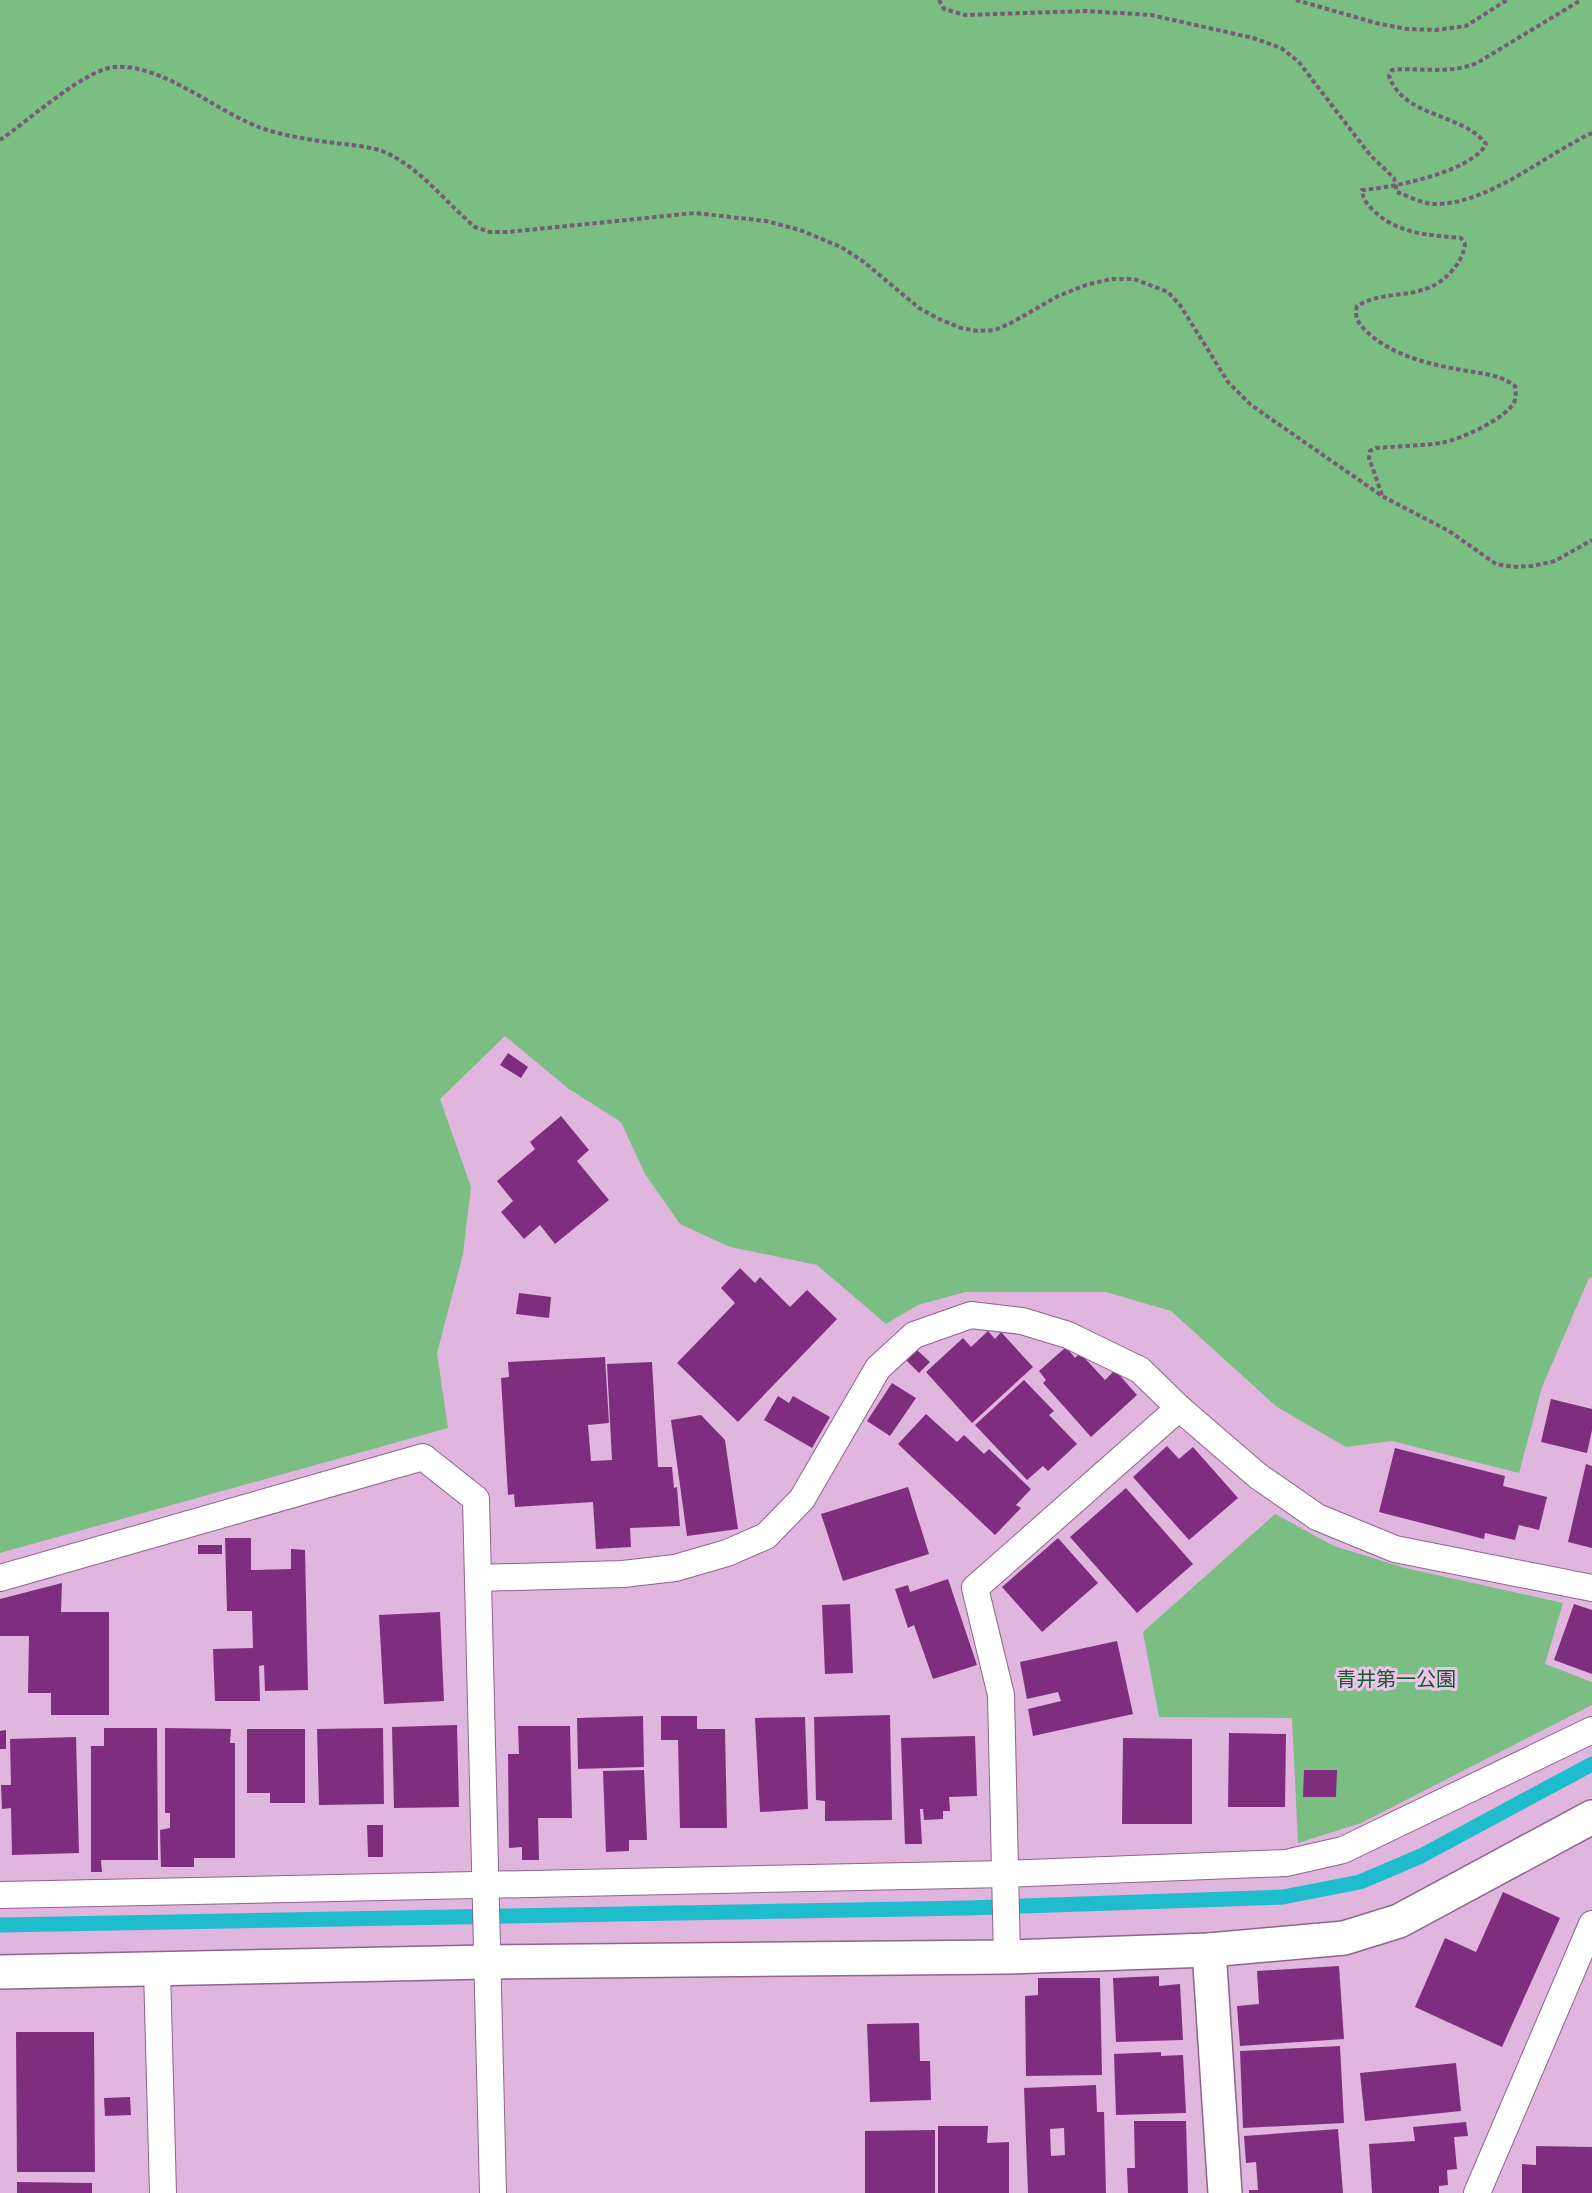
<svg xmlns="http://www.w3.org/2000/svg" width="1592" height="2193" viewBox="0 0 1592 2193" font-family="Arial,'Noto Sans JP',sans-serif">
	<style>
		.green { fill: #7bbe84 }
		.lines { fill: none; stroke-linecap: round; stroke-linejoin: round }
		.stream { stroke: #1fbcce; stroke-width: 15 }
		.building { fill: #7f2e7f; fill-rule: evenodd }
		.lane-casing { stroke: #8c668b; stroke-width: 28 }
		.street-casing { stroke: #8c668b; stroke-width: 36 }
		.path { stroke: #775b76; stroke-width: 4; stroke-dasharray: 4.5 3; stroke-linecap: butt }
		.lane { stroke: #fff; stroke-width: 26 }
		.street { stroke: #fff; stroke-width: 33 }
		.labels { text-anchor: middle; stroke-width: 6; stroke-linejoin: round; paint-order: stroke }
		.park-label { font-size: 20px; fill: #135a25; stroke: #edc2eb }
	</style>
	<rect width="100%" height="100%" fill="#e0b5de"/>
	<g class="green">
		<path d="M0 0H1592V1277L1589 1278 1542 1387 1519 1473 1392 1441 1346 1447 1277 1407 1171 1311 1106 1292H965L918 1305 886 1324 817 1265 730 1247 680 1224 645 1174 621 1122 569 1089 505 1036 440 1099 471 1187 463 1254 437 1353 448 1428 0 1553Z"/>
		<path d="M1275 1514 1334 1546 1405 1568 1563 1603 1545 1664 1592 1682V1705L1361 1823 1298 1843 1292 1718 1159 1717 1143 1632Z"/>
	</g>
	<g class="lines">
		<path class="stream" d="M0 1925 968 1908 1283 1897 1360 1882 1421 1856 1592 1764"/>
	</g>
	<g class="building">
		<path d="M508 1053 528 1067 521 1078 500 1065Z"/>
		<path d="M561 1116 589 1150 577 1161 609 1200 555 1244 540 1225 524 1239 501 1212 513 1201 497 1181 535 1149 530 1142Z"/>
		<path d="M740 1268 755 1283 760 1277 790 1307 807 1290 837 1319 738 1422 677 1363 735 1303 721 1288Z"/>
		<path d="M519 1293 551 1297 549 1318 516 1314Z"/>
		<path d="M988 1331 995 1339 1001 1332 1033 1367 972 1423 926 1372 963 1338 971 1347Z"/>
		<path d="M1066 1347 1075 1358 1080 1353 1105 1380 1115 1370 1137 1395 1091 1437 1043 1383 1046 1380 1039 1371Z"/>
		<path d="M917 1350 930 1362 919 1373 906 1360Z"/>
		<path d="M605 1357 609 1423 588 1425 591 1461 612 1460 607 1364 652 1362 658 1467H672L674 1488 677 1487 680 1526 630 1528 631 1547 596 1549 593 1502 515 1507 514 1494 508 1495 501 1378 509 1377 508 1362Z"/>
		<path d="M1024 1380 1054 1411 1049 1415 1077 1444 1048 1471 1043 1466 1027 1480 975 1425Z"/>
		<path d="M892 1383 916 1398 890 1436 867 1421Z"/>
		<path d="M778 1396 789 1403 793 1396 830 1417 812 1448 764 1420Z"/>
		<path d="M1551 1399 1592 1409V1430L1587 1453 1541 1442Z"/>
		<path d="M926 1414 957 1442 964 1435 984 1454 989 1449 1031 1489 1016 1505 1021 1508 995 1535 898 1444Z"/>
		<path d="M701 1415 725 1440 738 1529 687 1536 671 1420Z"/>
		<path d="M1167 1446 1179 1459 1193 1447 1238 1498 1189 1540 1133 1477Z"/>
		<path d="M1395 1448 1505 1476 1503 1486 1547 1497 1539 1530 1519 1525 1515 1540 1485 1533 1484 1539 1379 1512Z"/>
		<path d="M1586 1464 1592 1466V1548L1568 1542Z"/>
		<path d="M908 1487 929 1554 843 1581 821 1514Z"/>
		<path d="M1126 1488 1193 1564 1137 1613 1070 1537Z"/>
		<path d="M225 1538H251V1570L291 1569V1549L305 1550 308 1690 265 1691 264 1665 259 1666 260 1701H215L213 1649 253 1648 252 1611H227Z"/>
		<path d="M1058 1538 1098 1583 1042 1632 1002 1587Z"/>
		<rect x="198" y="1545" width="24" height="9"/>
		<path d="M948 1579 977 1665 933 1679 914 1625 908 1628 895 1589 908 1585 910 1592Z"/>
		<path d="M62 1583 61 1612H109V1715H51V1693H28L29 1636H0V1599Z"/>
		<path d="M850 1604 853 1673 825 1674 822 1605Z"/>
		<path d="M1574 1604 1592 1610V1674L1554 1660Z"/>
		<path d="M440 1612 444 1701 384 1704 379 1615Z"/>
		<path d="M1117 1641 1133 1714 1033 1736 1028 1709 1061 1701 1058 1692 1027 1699 1020 1662Z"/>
		<path d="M890 1715 892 1820 825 1821V1801L816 1800 814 1717Z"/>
		<path d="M643 1716 644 1767 578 1769 577 1718Z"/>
		<path d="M661 1716H697V1729H725L727 1828H680L678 1740H661Z"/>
		<path d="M805 1717 808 1809 760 1812 755 1718Z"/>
		<path d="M457 1725 459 1807 394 1808 392 1727Z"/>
		<path d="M518 1726H570L572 1818H538L539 1860H522V1847L509 1848 508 1754H519Z"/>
		<path d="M104 1728H157L158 1860H101L102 1872H91V1746H104Z"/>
		<path d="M165 1728 231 1729 230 1743H235V1858H194V1867H161L160 1830 170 1828V1813H165Z"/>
		<path d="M383 1728 384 1804 319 1805 317 1729Z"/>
		<path d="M247 1729H305V1803H270V1793H247Z"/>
		<path d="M6 1730V1749H0V1731Z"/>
		<path d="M1229 1733 1286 1734 1285 1807H1228Z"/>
		<path d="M975 1736 977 1796 949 1797 950 1811H943V1819L924 1820 923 1809H920L922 1844H905L901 1738Z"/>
		<path d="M76 1737 79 1853 12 1855 11 1808 2 1809 1 1785H11L10 1739Z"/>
		<path d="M1123 1738 1192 1739V1824H1122Z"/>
		<path d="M644 1770 647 1840H629V1851L606 1852 603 1771Z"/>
		<path d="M1304 1770H1337L1336 1797H1303Z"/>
		<path d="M367 1825H383V1857H368Z"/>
		<path d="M1503 1892 1560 1918 1502 2047 1415 2007 1445 1938 1476 1952Z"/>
		<path d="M1339 1966 1344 2039 1240 2046 1237 2006 1259 2004 1257 1971Z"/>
		<path d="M1159 1976V1986L1180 1984 1183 2040 1116 2042 1113 1978Z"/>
		<path d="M1038 1978H1100L1102 2075 1026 2076 1025 1996 1038 1995Z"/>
		<path d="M919 2023 920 2061H930L931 2100 870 2102 867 2024Z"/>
		<path d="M16 2032H94L95 2172H17Z"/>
		<path d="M1340 2046 1344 2123 1243 2128 1240 2051Z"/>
		<path d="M1161 2052V2056L1183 2055 1186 2113 1116 2115 1114 2054Z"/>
		<path d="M1456 2063 1461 2111 1365 2121 1360 2073Z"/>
		<path d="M1096 2085 1097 2112H1104L1106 2193H1028L1024 2088ZM1064 2128 1065 2155 1051 2156 1050 2129Z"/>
		<path d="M130 2097 131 2115 105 2116 104 2098Z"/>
		<path d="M1134 2121H1186L1188 2193H1128L1127 2168H1135Z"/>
		<path d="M1466 2122 1468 2136 1454 2137 1457 2169 1447 2170 1448 2185 1439 2186V2193H1372L1369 2144 1415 2141 1413 2127Z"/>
		<path d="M938 2126H988L987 2143 1009 2142V2193H938Z"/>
		<path d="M1338 2129 1343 2193H1249V2190H1258L1256 2162 1246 2163 1244 2136Z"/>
		<path d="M935 2130V2193H865V2131Z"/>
		<path d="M1536 2146 1592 2147V2193H1522V2164L1536 2165Z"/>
		<path d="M17 2182 92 2183V2193H17Z"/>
	</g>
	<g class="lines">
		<defs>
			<g id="lane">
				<path d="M0 1578 423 1457 476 1499 493 2193"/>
				<path d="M478 1578 623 1574 675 1568 727 1553 766 1536 802 1499 878 1368 914 1335 971 1315 1022 1321 1068 1335 1140 1370 1179 1408 1258 1476 1317 1517 1395 1549 1592 1588"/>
				<path d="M0 1895 1006 1874 1286 1863 1343 1850 1592 1730"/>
				<path d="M1007 1957 1001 1695 975 1588 1179 1408"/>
				<path d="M157 1969 163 2193"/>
				<path d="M1477 2193 1592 1924"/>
			</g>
			<g id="street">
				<path d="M1209 1950 1225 2193"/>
				<path d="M0 1972 488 1962 1007 1957 1209 1950 1344 1938 1399 1921 1592 1817"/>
			</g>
		</defs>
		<use href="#lane" class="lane-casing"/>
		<use href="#street" class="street-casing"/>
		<g class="path">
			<path d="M939 0 944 9 965 15 1087 11 1151 15 1253 38 1281 48 1298 61 1370 155 1394 178 1397 192C1408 196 1421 203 1432 204 1487 206 1544 155 1592 133"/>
			<path d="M1296 0 1376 23 1406 29 1436 30 1466 26 1507 0"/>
			<path d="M0 140C28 121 84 70 114 67 163 63 217 113 264 129 289 137 317 141 344 144 357 146 372 147 384 152 421 168 445 202 475 227L490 232H508L695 213 766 221 800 230 841 247 864 262 919 308 939 319 961 328 978 331 995 330 1011 323 1058 296 1086 285 1111 279H1134L1168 292 1180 305 1228 382 1251 405 1382 496 1449 531 1496 564 1513 567 1532 566 1555 561 1592 540"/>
			<path d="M1382 495 1369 458 1370 451 1376 448C1397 446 1419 446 1441 443 1459 440 1509 418 1515 400 1516 395 1516 391 1515 386 1499 374 1482 374 1462 370 1428 364 1390 355 1365 330 1358 323 1354 316 1357 306 1389 287 1423 303 1451 272 1459 263 1463 256 1465 244L1461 238C1428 235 1397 234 1373 210 1366 203 1363 199 1362 190 1391 188 1472 172 1486 144 1463 113 1404 118 1389 76L1392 70C1423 67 1447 75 1477 63L1581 0"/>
		</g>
		<use href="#lane" class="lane"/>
		<use href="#street" class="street"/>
	</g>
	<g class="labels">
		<g class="park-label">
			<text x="1396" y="1686">青井第一公園</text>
		</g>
	</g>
</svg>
